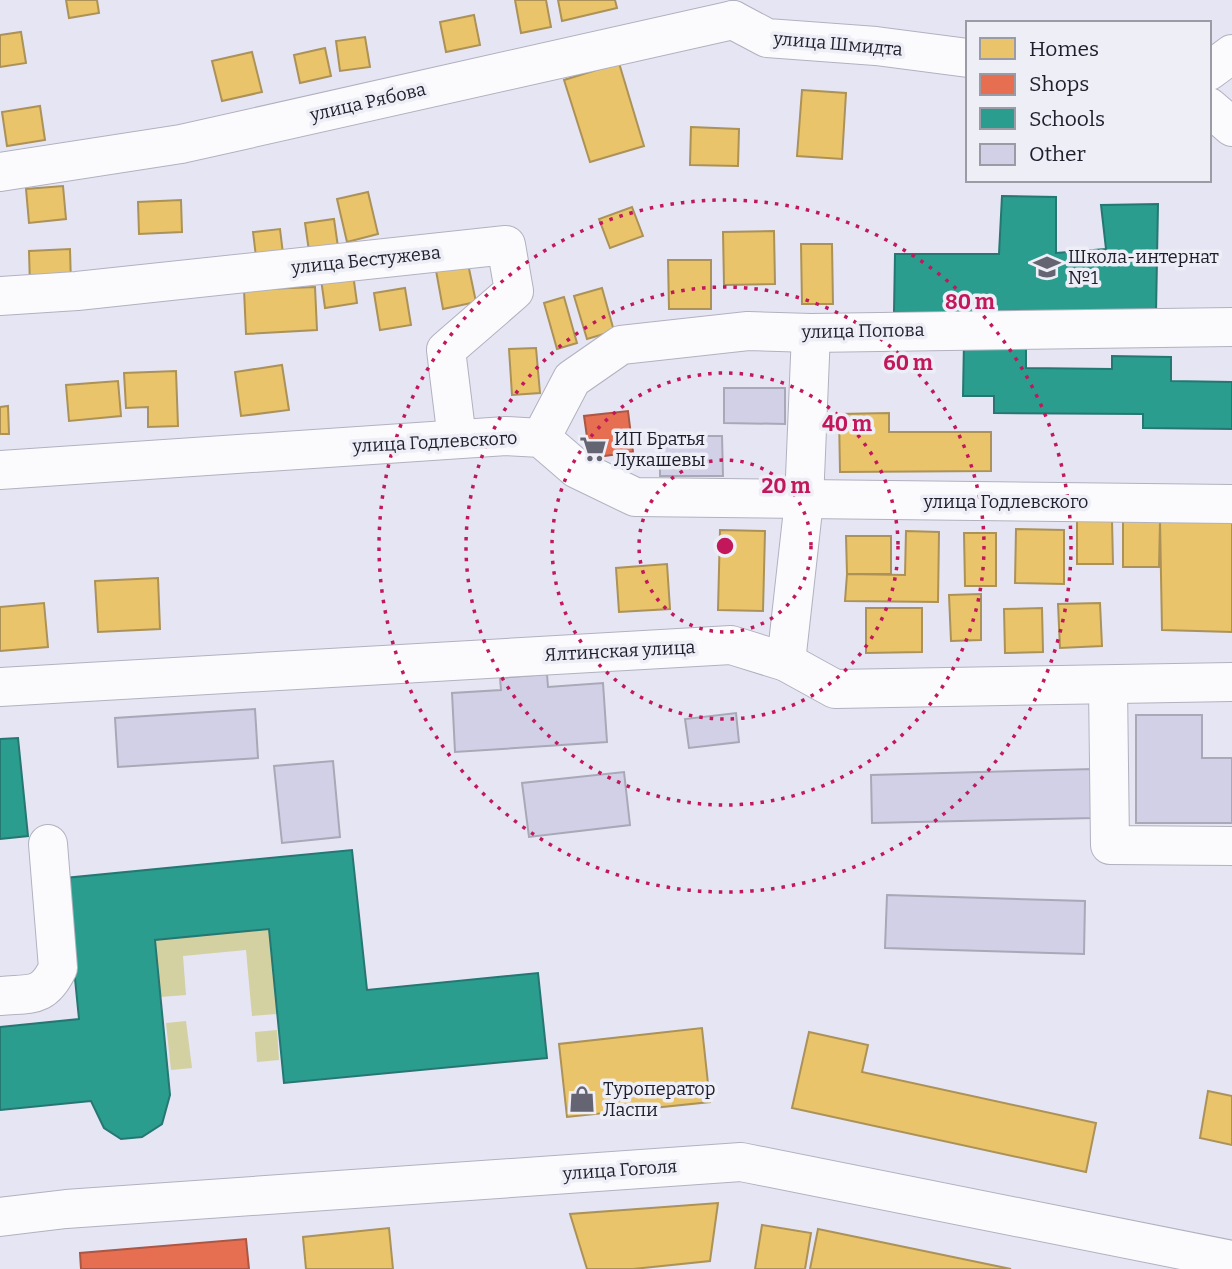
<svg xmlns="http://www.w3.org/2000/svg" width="1232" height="1269" viewBox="0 0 1232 1269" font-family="Bitter,serif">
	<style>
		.green { fill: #d3d1a2 }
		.homes { fill: #e9c46a; stroke: #ac9258; stroke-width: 2 }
		.shops { fill: #e76f51; stroke: #ab5746; stroke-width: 2 }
		.schools { fill: #2a9d8f; stroke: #267772; stroke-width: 2 }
		.building { fill: #d1d0e7; stroke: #a8a8b6; stroke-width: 2 }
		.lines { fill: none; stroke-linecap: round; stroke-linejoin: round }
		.minor-casing { stroke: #b1b1bf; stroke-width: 40 }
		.major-casing { stroke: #b1b1bf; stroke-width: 40 }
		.minor { stroke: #fbfbfd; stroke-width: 38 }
		.major { stroke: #fbfbfd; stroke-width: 38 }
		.ring { fill: none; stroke: #c2185b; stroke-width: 3.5; stroke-dasharray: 3.5 7 }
		.labels { text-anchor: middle; stroke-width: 7; stroke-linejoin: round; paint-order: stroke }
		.street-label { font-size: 18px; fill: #1e1e2d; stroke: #eeeef7 }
		.poi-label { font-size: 18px; fill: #1e1e2d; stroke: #eeeef7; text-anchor: start }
		.centre { fill: #c2185b; stroke: #eeeef7; stroke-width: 3.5 }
		.ring-label { font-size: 21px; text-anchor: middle; font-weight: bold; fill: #c2185b; stroke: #eeeef7; stroke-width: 7; stroke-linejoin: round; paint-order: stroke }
	</style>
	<rect width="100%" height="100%" fill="#e5e5f4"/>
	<g class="green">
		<path d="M269 929 277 1014 252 1016 246 950 183 956 186 995 160 997 155 940Z"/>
		<path d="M186 1021 192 1068 171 1070 166 1023Z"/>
		<path d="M277 1030 279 1060 257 1062 255 1032Z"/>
	</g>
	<g class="homes">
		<path d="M66 0H97L99 13 69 18Z"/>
		<path d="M515 0H546L551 27 521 33Z"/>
		<path d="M558 0H615L617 8 562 21Z"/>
		<path d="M474 15 480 45 446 52 440 22Z"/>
		<path d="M21 32 26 63 0 67V35Z"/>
		<path d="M365 37 370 67 340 71 336 41Z"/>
		<path d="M325 48 331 76 300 83 294 55Z"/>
		<path d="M252 52 262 92 222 101 212 61Z"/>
		<path d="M619 63 644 146 590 162 564 80Z"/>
		<path d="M802 90 846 93 842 159 797 156Z"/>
		<path d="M40 106 45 140 7 146 2 112Z"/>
		<path d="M691 127 739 129 738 166 690 165Z"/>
		<path d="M63 186 66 219 29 223 26 189Z"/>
		<path d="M368 192 378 234 347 242 337 199Z"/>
		<path d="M181 200 182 232 139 234 138 202Z"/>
		<path d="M632 207 643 236 610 248 599 219Z"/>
		<path d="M334 219 339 254 310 258 305 223Z"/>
		<path d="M280 229 284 262 257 265 253 232Z"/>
		<path d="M774 231 775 284 724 285 723 232Z"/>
		<path d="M801 244H832L833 304H802Z"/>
		<path d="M70 249 71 285 30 286 29 251Z"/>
		<path d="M467 259 476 302 443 309 435 265Z"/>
		<path d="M668 260H711V309H669Z"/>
		<path d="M353 274 357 303 325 308 321 279Z"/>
		<path d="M315 287 317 330 246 334 244 290Z"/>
		<path d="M405 288 411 325 380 330 374 293Z"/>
		<path d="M602 288 614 331 587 339 574 296Z"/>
		<path d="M564 297 577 343 557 349 544 303Z"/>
		<path d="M536 348 540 393 512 395 509 349Z"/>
		<path d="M282 365 289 410 241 416 235 372Z"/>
		<path d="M176 371 178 426 148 427V407L126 408 124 373Z"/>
		<path d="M118 381 121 416 69 421 66 385Z"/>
		<path d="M8 406 9 434H0V407Z"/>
		<path d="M889 413V432H991V471L840 472 839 414Z"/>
		<path d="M1077 520H1112L1113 564H1077Z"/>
		<path d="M1123 521H1160L1159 567H1123Z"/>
		<path d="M1160 521H1232V632L1162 630Z"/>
		<path d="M1016 529 1064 530V584L1015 583Z"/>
		<path d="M720 530 765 531 763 611 718 610Z"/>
		<path d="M906 531 939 532 938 602 845 601 847 574 905 575Z"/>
		<path d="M964 533H996V586H965Z"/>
		<path d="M846 536H891V574H847Z"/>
		<path d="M667 564 670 609 619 612 616 568Z"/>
		<path d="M158 578 160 629 98 632 95 581Z"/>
		<path d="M981 594V640L951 641 949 595Z"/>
		<path d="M44 603 48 647 0 651V607Z"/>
		<path d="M1100 603 1102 646 1060 648 1058 604Z"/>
		<path d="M866 608H922V652L866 653Z"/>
		<path d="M1042 608 1043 652 1005 653 1004 609Z"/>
		<path d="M702 1028 710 1102 567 1117 559 1044Z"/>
		<path d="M809 1032 868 1045 862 1072 1096 1123 1086 1172 792 1108Z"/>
		<path d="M1208 1091 1232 1096V1145L1200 1138Z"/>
		<path d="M718 1203 710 1261 633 1269H587L570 1214Z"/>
		<path d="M762 1225 811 1233 805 1269H755Z"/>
		<path d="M389 1228 393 1269H306L303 1237Z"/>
		<path d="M818 1229 1011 1269H810Z"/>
	</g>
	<g class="shops">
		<path d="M628 411 633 452 590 458 584 416Z"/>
		<path d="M246 1239 249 1269H81L80 1253Z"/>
	</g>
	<g class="schools">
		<path d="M1002 196 1056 197V253L1106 249 1101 205 1158 204 1156 313 894 312 895 254H999Z"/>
		<path d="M964 340 1026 341V368L1112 369V356L1171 357V381L1232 382V429L1143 428V414L994 413V396H963Z"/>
		<path d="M18 738 28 836 0 839V739Z"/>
		<path d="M352 850 367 990 538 973 547 1058 284 1083 269 929 155 940 170 1095 162 1124 142 1137 121 1139 104 1128 91 1101 0 1110V1027L79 1019 65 878Z"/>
	</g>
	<g class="building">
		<path d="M724 388H785V424L724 423Z"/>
		<path d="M660 436H722L723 476H660Z"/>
		<path d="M547 674 548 687 603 683 607 742 455 752 452 693 501 690 500 678Z"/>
		<path d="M255 709 258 758 118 767 115 718Z"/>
		<path d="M736 713 739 742 689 748 685 719Z"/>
		<path d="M1136 715H1202V758H1232V823H1136Z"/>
		<path d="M333 761 340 837 282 843 274 766Z"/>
		<path d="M1093 769 1094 818 872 823 871 775Z"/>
		<path d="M624 772 630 825 529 837 522 783Z"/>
		<path d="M887 895 1085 901 1084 954 885 948Z"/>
	</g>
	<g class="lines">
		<defs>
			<g id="minor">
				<path d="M733 20 767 38 876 46 968 58"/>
				<path d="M1209 71 1232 54"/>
				<path d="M1209 107 1232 127"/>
				<path d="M0 172 181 144 733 20"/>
				<path d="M0 296 77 291 506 245 514 291 446 350 457 439"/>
				<path d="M541 438 572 379 621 345 748 331 811 333 1232 327"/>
				<path d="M0 470 506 436 541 438 577 469 635 497 1232 504"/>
				<path d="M786 662 804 501 811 333"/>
				<path d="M1108 685 1110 845 1232 846"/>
				<path d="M0 687 731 645 786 662 835 689 1232 682"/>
				<path d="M0 996C31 993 43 999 58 968L48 844"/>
			</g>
			<path id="major" d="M0 1217 66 1209 741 1162 1232 1260"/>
		</defs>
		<use href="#minor" class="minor-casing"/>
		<use href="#major" class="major-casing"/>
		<use href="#minor" class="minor"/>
		<use href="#major" class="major"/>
	</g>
	<g class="ring">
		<circle cx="725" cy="546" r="86"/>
		<circle cx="725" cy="546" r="173"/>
		<circle cx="725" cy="546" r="259"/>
		<circle cx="725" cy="546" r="346"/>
	</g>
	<defs>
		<symbol id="school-bare" viewBox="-9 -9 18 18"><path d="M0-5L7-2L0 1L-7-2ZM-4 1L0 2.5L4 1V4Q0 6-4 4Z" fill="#646473" stroke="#eeeef7" stroke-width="2.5" paint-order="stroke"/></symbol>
		<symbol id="supermarket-bare" viewBox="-9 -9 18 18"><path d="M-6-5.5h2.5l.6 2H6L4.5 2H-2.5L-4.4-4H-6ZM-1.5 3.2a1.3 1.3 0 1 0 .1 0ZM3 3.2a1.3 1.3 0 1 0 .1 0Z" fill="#646473" stroke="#eeeef7" stroke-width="2.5" paint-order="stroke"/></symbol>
		<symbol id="shop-bare" viewBox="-9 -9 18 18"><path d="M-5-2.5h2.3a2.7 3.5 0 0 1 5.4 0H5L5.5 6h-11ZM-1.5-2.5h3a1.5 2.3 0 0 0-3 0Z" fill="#646473" stroke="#eeeef7" stroke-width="2.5" paint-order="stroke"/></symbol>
	</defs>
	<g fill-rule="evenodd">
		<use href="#school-bare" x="1028" y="248" width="38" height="38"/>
		<use href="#supermarket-bare" x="574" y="430" width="38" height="38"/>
		<use href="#shop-bare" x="563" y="1080" width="38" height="38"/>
	</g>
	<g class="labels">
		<g class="street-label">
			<text transform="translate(838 44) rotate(5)" y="6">улица Шмидта</text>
			<text transform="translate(368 102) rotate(-13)" y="6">улица Рябова</text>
			<text transform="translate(366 260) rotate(-6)" y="6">улица Бестужева</text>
			<text transform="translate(863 331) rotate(-1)" y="6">улица Попова</text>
			<text transform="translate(435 442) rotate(-3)" y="6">улица Годлевского</text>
			<text x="1006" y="508">улица Годлевского</text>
			<text transform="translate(620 651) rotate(-3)" y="6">Ялтинская улица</text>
			<text transform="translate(620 1170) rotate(-4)" y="6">улица Гоголя</text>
		</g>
		<g class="poi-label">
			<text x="1068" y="263">Школа-интернат<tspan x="1068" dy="21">№1</tspan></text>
			<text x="614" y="445">ИП Братья<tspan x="614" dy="21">Лукашевы</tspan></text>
			<text x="603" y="1095">Туроператор<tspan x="603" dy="21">Ласпи</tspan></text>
		</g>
	</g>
	<circle cx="725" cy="546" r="10" class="centre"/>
	<g class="ring-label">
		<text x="970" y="309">80 m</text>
		<text x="908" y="370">60 m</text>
		<text x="847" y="431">40 m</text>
		<text x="786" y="493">20 m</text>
	</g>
	<rect x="966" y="21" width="245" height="161" fill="#eeeef7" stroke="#9b9ba6" stroke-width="2"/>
	<rect x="980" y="38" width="35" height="21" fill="#e9c46a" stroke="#9b9ba6" stroke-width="2"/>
	<text x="1029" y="56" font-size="21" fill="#1e1e2d">Homes</text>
	<rect x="980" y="74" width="35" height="21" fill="#e76f51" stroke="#9b9ba6" stroke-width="2"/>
	<text x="1029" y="91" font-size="21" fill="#1e1e2d">Shops</text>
	<rect x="980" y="108" width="35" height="21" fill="#2a9d8f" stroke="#9b9ba6" stroke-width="2"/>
	<text x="1029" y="126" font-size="21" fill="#1e1e2d">Schools</text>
	<rect x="980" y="144" width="35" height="21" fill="#d1d0e7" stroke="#9b9ba6" stroke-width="2"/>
	<text x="1029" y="161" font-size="21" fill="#1e1e2d">Other</text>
</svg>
